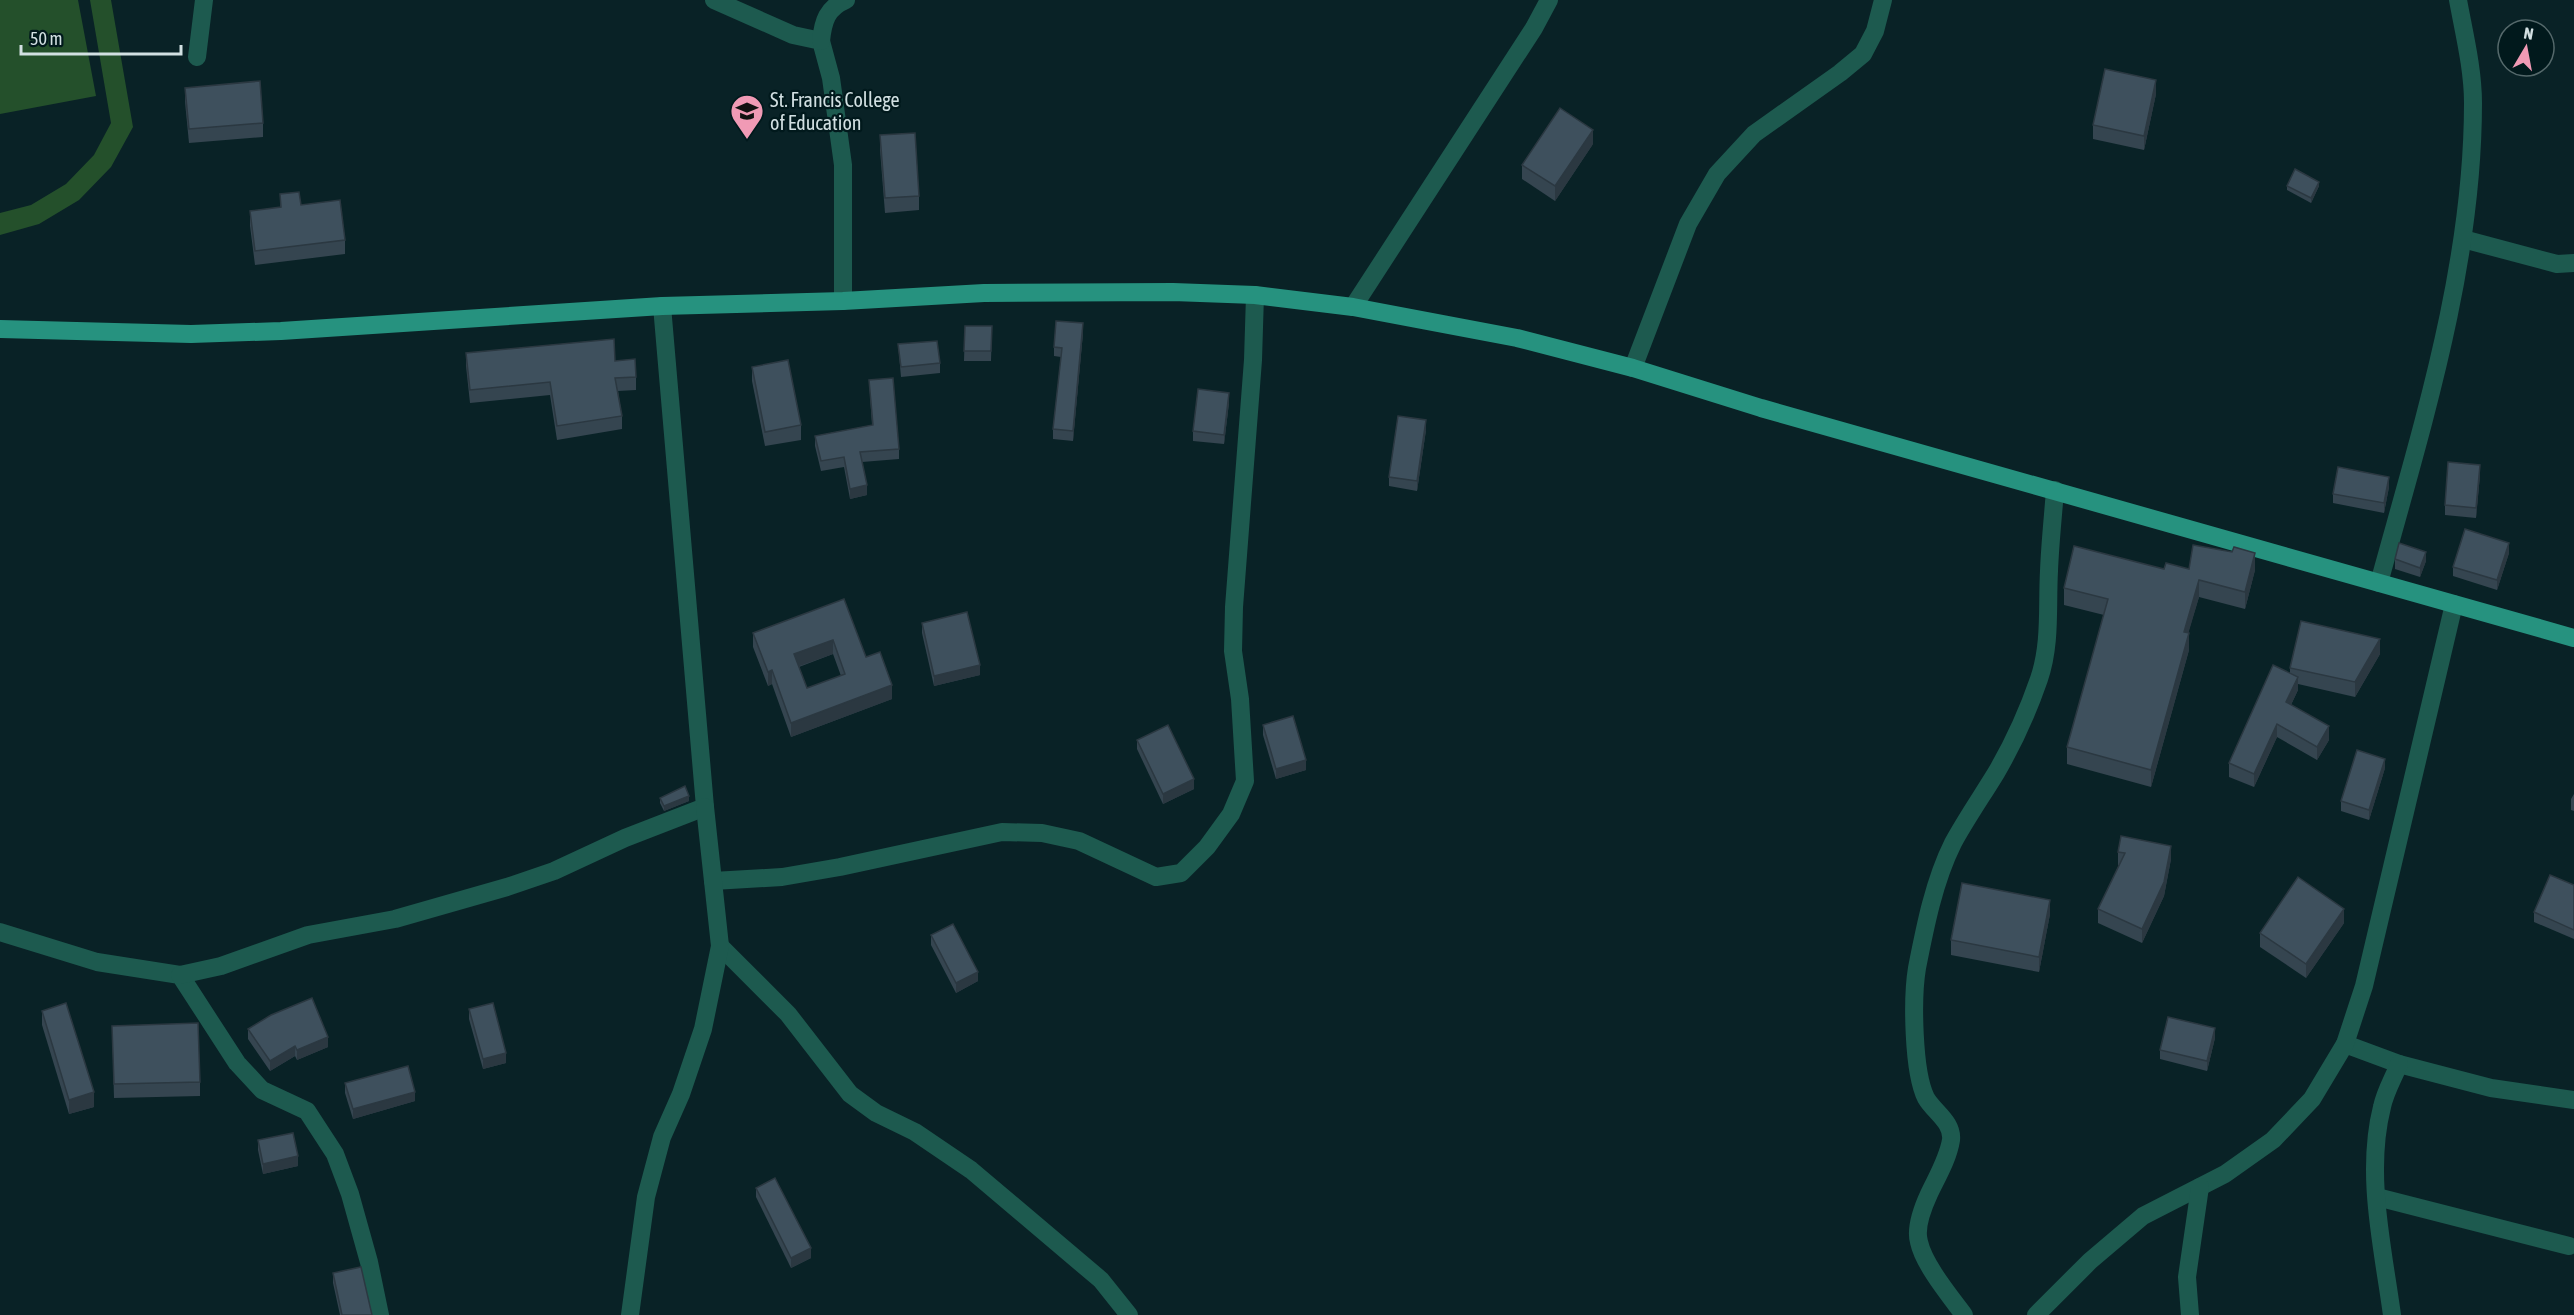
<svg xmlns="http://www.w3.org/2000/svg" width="2574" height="1315" viewBox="0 0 2574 1315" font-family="'Asap Condensed',sans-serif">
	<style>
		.pitch { fill: #24502b }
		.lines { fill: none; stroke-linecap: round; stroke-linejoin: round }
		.minor { stroke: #1d5a4f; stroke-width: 18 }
		.major { stroke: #26927f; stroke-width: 18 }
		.wall { fill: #354550; fill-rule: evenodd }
		.shaded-wall { fill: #2b3841 }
		.building { fill: #3e505d; stroke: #2b3841; stroke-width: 1.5; fill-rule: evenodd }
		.labels { text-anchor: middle; stroke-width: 4.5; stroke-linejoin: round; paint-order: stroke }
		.poi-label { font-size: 20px; fill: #d2e0e2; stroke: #01191c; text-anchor: start }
	</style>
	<rect width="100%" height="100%" fill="#092226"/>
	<g class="pitch">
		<path d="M0 0H78L96 96 0 114Z"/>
		<path d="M90 0H111L133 127 111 167 79 200 39 224 0 235V213L31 205 66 184 94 155 111 123Z"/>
	</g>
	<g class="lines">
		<g class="minor">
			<path d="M714 0 793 35 821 41 831 78 843 165V301"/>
			<path d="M821 41C823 21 827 8 846 0"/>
			<path d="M197 57 204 0"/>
			<path d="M2463 239 2557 264 2574 263"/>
			<path d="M1353 307 1534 28 1549 0"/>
			<path d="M1633 368 1688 224 1717 174 1754 134 1840 73 1863 54 1875 31 1883 0"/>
			<path d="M2379 583C2422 426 2473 267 2473 103 2473 69 2464 33 2458 0"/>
			<path d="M713 881 782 877 840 867 1002 832 1042 833 1079 841 1156 877 1181 873 1207 847 1231 814 1245 781 1240 699 1233 651 1234 607 1253 360 1255 295"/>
			<path d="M0 932 97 962 180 975 237 1063 262 1090 307 1111 335 1154 350 1194 369 1262 380 1315"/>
			<path d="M720 946 788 1014 850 1094 876 1113 915 1132 971 1170 1101 1280 1129 1315"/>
			<path d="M180 975 221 966 308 935 395 919 507 887 554 871 625 838 705 807 662 306"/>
			<path d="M2345 1044 2399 1064 2491 1088 2574 1100"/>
			<path d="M2377 1197 2569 1246"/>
			<path d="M630 1315 646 1197 662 1137 681 1094 703 1029 720 946 705 807"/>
			<path d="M1964 1315C1950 1296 1924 1265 1919 1242 1915 1228 1923 1207 1929 1194 1937 1177 1948 1159 1951 1140 1953 1122 1934 1112 1926 1098 1913 1072 1912 998 1917 968 1925 927 1934 881 1953 843 1966 819 1982 796 1996 773 2013 744 2028 711 2039 679 2051 644 2047 607 2049 571 2050 544 2053 517 2055 490"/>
			<path d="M2036 1315 2090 1261 2143 1216 2225 1174 2273 1140 2312 1099 2345 1044 2364 986 2454 604"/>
			<path d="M2190 1315 2187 1277 2200 1187"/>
			<path d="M2392 1315C2383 1248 2365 1174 2382 1107 2385 1092 2394 1077 2399 1064"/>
		</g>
		<path class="major" d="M0 329 191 334 281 331 662 306 843 301 984 293 1173 292 1255 295 1353 307 1517 338 1633 368 1761 408 2574 638"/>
	</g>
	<g class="wall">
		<path d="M185 88 263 123V137L189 143 185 102Z"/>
		<path d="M2156 94 2144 150 2093 139V125Z"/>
		<path d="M880 135 919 196V210L885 213 880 150Z"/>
		<path d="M1593 144 1555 201 1522 179V165Z"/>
		<path d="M2287 186H2319L2311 203 2287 190Z"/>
		<path d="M280 194 345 240V254L255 265 250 226V211L280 207Z"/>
		<path d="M965 326H992L991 361H964Z"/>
		<path d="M1083 333 1073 441 1053 439V429L1061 357 1054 356V347Z"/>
		<path d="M898 344 940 363V373L901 377Z"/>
		<path d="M466 353 636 377V390L618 391 622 416V429L557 440 550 395 470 403 466 366Z"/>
		<path d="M752 367 801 425V440L765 446 752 381Z"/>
		<path d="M869 380 899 449V459L862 462 867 495 850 499 844 467 821 471 815 446V436L872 425Z"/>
		<path d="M1229 403 1224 444 1193 441V431Z"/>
		<path d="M1426 430 1417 491 1389 486V477Z"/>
		<path d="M2480 475 2476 518 2445 515V505Z"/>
		<path d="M2389 487 2384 513 2333 503V494Z"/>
		<path d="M2509 553 2497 590 2453 576V567Z"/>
		<path d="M2395 559 2426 561 2420 577 2395 569Z"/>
		<path d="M2164 569 2255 570 2245 609 2199 597 2188 633 2189 650 2151 787 2067 764V747L2104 615 2064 605V588Z"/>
		<path d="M844 599 866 657 892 699 791 737 772 684 768 686 753 647V633ZM833 654 841 676 807 688 799 667Z"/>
		<path d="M922 623 980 675 934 686 922 633Z"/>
		<path d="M2380 654 2355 697 2298 684V690L2291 705 2329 740 2317 760 2277 737 2254 787 2229 777V763L2290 673V668Z"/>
		<path d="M1263 725 1306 770 1276 779 1263 735Z"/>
		<path d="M1137 740 1194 789 1163 804 1137 749Z"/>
		<path d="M2385 768 2369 820 2341 811V801Z"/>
		<path d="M2574 794V811L2571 810V799Z"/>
		<path d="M660 798 689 801 664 811 660 803Z"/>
		<path d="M2118 852 2171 859 2164 896 2142 943 2098 923V909L2119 865H2118Z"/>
		<path d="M2574 885V939L2534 922V912Z"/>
		<path d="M2050 914 2039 972 1951 955V940Z"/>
		<path d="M2344 923 2306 978 2260 947V933Z"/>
		<path d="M931 935 978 981 956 993 931 945Z"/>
		<path d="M469 1009 506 1063 483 1069 469 1019Z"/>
		<path d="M42 1011 94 1107 69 1114 42 1025Z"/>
		<path d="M112 1026 200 1082V1096L114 1098Z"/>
		<path d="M248 1029 328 1047 297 1060 295 1056 270 1071 248 1039Z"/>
		<path d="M2215 1038 2207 1071 2160 1059V1050Z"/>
		<path d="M345 1083 415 1101 353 1119 345 1093Z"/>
		<path d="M258 1140 298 1166 263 1174 258 1150Z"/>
		<path d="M756 1188 811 1258 791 1268 756 1197Z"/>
		<path d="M333 1273 372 1315H340L333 1283Z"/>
	</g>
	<g class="shaded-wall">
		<path d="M2156 80V94L2144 150V136Z"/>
		<path d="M1593 130V144L1555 201V186Z"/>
		<path d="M2319 182V186L2311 203V198Z"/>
		<path d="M1083 323V333L1073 441V431Z"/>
		<path d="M1229 393V403L1224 444V435Z"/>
		<path d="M1426 420V430L1417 491V481Z"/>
		<path d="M2480 465V475L2476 518V508Z"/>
		<path d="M2389 477V487L2384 513V503Z"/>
		<path d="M867 485V495L850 499V489Z"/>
		<path d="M2509 543V553L2497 590V580Z"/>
		<path d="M2426 552V561L2420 577V568Z"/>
		<path d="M2255 553V570L2245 609V592Z"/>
		<path d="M2199 580V597L2184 648V632Z"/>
		<path d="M2189 633V650L2151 787V770Z"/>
		<path d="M2380 639V654L2355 697V682Z"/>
		<path d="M833 640V654L794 668V654Z"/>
		<path d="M980 665V675L934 686V676Z"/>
		<path d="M772 670V684L768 686V672Z"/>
		<path d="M2298 677V690L2286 715V702Z"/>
		<path d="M892 685V699L791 737V723Z"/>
		<path d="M2277 724V737L2254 787V774Z"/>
		<path d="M2329 726V740L2317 760V747Z"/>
		<path d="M2385 759V768L2369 820V810Z"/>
		<path d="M1306 760V770L1276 779V769Z"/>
		<path d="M1194 779V789L1163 804V794Z"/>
		<path d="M689 796V801L664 811V806Z"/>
		<path d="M2171 846V859L2164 896 2142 943V929Z"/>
		<path d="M2050 900V914L2039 972V957Z"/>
		<path d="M2344 909V923L2306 978V964Z"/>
		<path d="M978 972V981L956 993V983Z"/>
		<path d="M2215 1028V1038L2207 1071V1061Z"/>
		<path d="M328 1037V1047L297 1060V1050Z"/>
		<path d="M295 1046V1056L270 1071V1061Z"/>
		<path d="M506 1053V1063L483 1069V1059Z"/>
		<path d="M94 1092V1107L69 1114V1100Z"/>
		<path d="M415 1092V1101L353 1119V1109Z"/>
		<path d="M298 1156V1166L263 1174V1164Z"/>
		<path d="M811 1248V1258L791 1268V1258Z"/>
	</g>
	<g class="building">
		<path d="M2105 69 2156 80 2144 136 2093 125Z"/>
		<path d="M260 81 263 123 189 129 185 88Z"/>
		<path d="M1560 108 1593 130 1555 186 1522 165Z"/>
		<path d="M915 133 919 196 885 198 880 135Z"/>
		<path d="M2295 169 2319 182 2311 198 2287 186Z"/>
		<path d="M299 192 301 205 340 200 345 240 255 251 250 211 281 207 280 194Z"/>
		<path d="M1056 321 1083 323 1073 431 1053 429 1062 348 1054 347Z"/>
		<path d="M965 326H992L991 351H964Z"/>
		<path d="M614 339 615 361 635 359 636 377 615 378 622 416 557 426 550 382 470 390 466 353Z"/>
		<path d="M937 341 940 363 901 367 898 344Z"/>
		<path d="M788 360 801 425 765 432 752 367Z"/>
		<path d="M893 378 899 449 860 452 867 485 850 489 844 457 821 461 815 436 873 425 869 380Z"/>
		<path d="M1198 389 1229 393 1224 435 1193 431Z"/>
		<path d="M1398 416 1426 420 1417 481 1389 477Z"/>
		<path d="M2448 462 2480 465 2476 508 2445 505Z"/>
		<path d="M2338 467 2389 477 2384 503 2333 494Z"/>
		<path d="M2465 529 2509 543 2497 580 2453 567Z"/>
		<path d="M2399 543 2426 552 2420 568 2395 559Z"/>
		<path d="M2193 545 2232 552 2234 547 2255 553 2245 592 2199 580 2184 632 2189 633 2151 770 2067 747 2108 599 2064 588 2074 546 2164 569 2166 563 2189 569Z"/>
		<path d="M844 599 866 657 880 652 892 685 791 723 772 670 768 672 753 633ZM833 640 845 674 807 688 794 654Z"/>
		<path d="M967 612 980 665 934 676 922 623Z"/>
		<path d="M2301 621 2380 639 2355 682 2290 668Z"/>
		<path d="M2273 665 2298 677 2286 702 2329 726 2317 747 2277 724 2254 774 2229 763Z"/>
		<path d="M1293 716 1306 760 1276 769 1263 725Z"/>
		<path d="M1168 725 1194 779 1163 794 1137 740Z"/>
		<path d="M2357 750 2385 759 2369 810 2341 801Z"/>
		<path d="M685 786 689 796 664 806 660 798Z"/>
		<path d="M2121 836 2171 846 2164 882 2142 929 2098 909 2125 853 2118 852Z"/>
		<path d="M2550 875 2574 885V930L2534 912Z"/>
		<path d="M2298 877 2344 909 2306 964 2260 933Z"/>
		<path d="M1962 883 2050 900 2039 957 1951 940Z"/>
		<path d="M953 924 978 972 956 983 931 935Z"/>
		<path d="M312 998 328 1037 297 1050 295 1046 270 1061 248 1029 271 1015Z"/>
		<path d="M66 1003 94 1092 69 1100 42 1011Z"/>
		<path d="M493 1003 506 1053 483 1059 469 1009Z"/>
		<path d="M2168 1017 2215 1028 2207 1061 2160 1050Z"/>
		<path d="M198 1023 200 1082 114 1084 112 1026Z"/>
		<path d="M408 1066 415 1092 353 1109 345 1083Z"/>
		<path d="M293 1133 298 1156 263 1164 258 1140Z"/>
		<path d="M775 1178 811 1248 791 1258 756 1188Z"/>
		<path d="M361 1267 372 1315H342L333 1273Z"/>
	</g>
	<defs>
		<symbol id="university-pin" viewBox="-11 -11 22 30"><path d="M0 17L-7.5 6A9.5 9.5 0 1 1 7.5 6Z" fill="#f09ab5" stroke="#01191c"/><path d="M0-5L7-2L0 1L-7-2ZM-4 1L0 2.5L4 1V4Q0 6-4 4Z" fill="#111"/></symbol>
	</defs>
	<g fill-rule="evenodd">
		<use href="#university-pin" x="728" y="92" width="38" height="52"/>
	</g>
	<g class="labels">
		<g class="poi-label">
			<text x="770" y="107">St. Francis College<tspan x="770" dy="23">of Education</tspan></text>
		</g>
	</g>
	<g transform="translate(2526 48) rotate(10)"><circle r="28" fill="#01191c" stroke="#55696b" stroke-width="1.5"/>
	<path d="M0-4.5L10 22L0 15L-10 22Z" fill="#f09ab5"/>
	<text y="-9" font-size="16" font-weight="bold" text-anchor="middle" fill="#d2e0e2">N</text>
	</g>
	<path d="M21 45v9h160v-9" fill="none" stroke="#d2e0e2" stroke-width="3"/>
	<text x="30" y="45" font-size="18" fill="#d2e0e2" stroke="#01191c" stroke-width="4.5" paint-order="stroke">50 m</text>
</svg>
